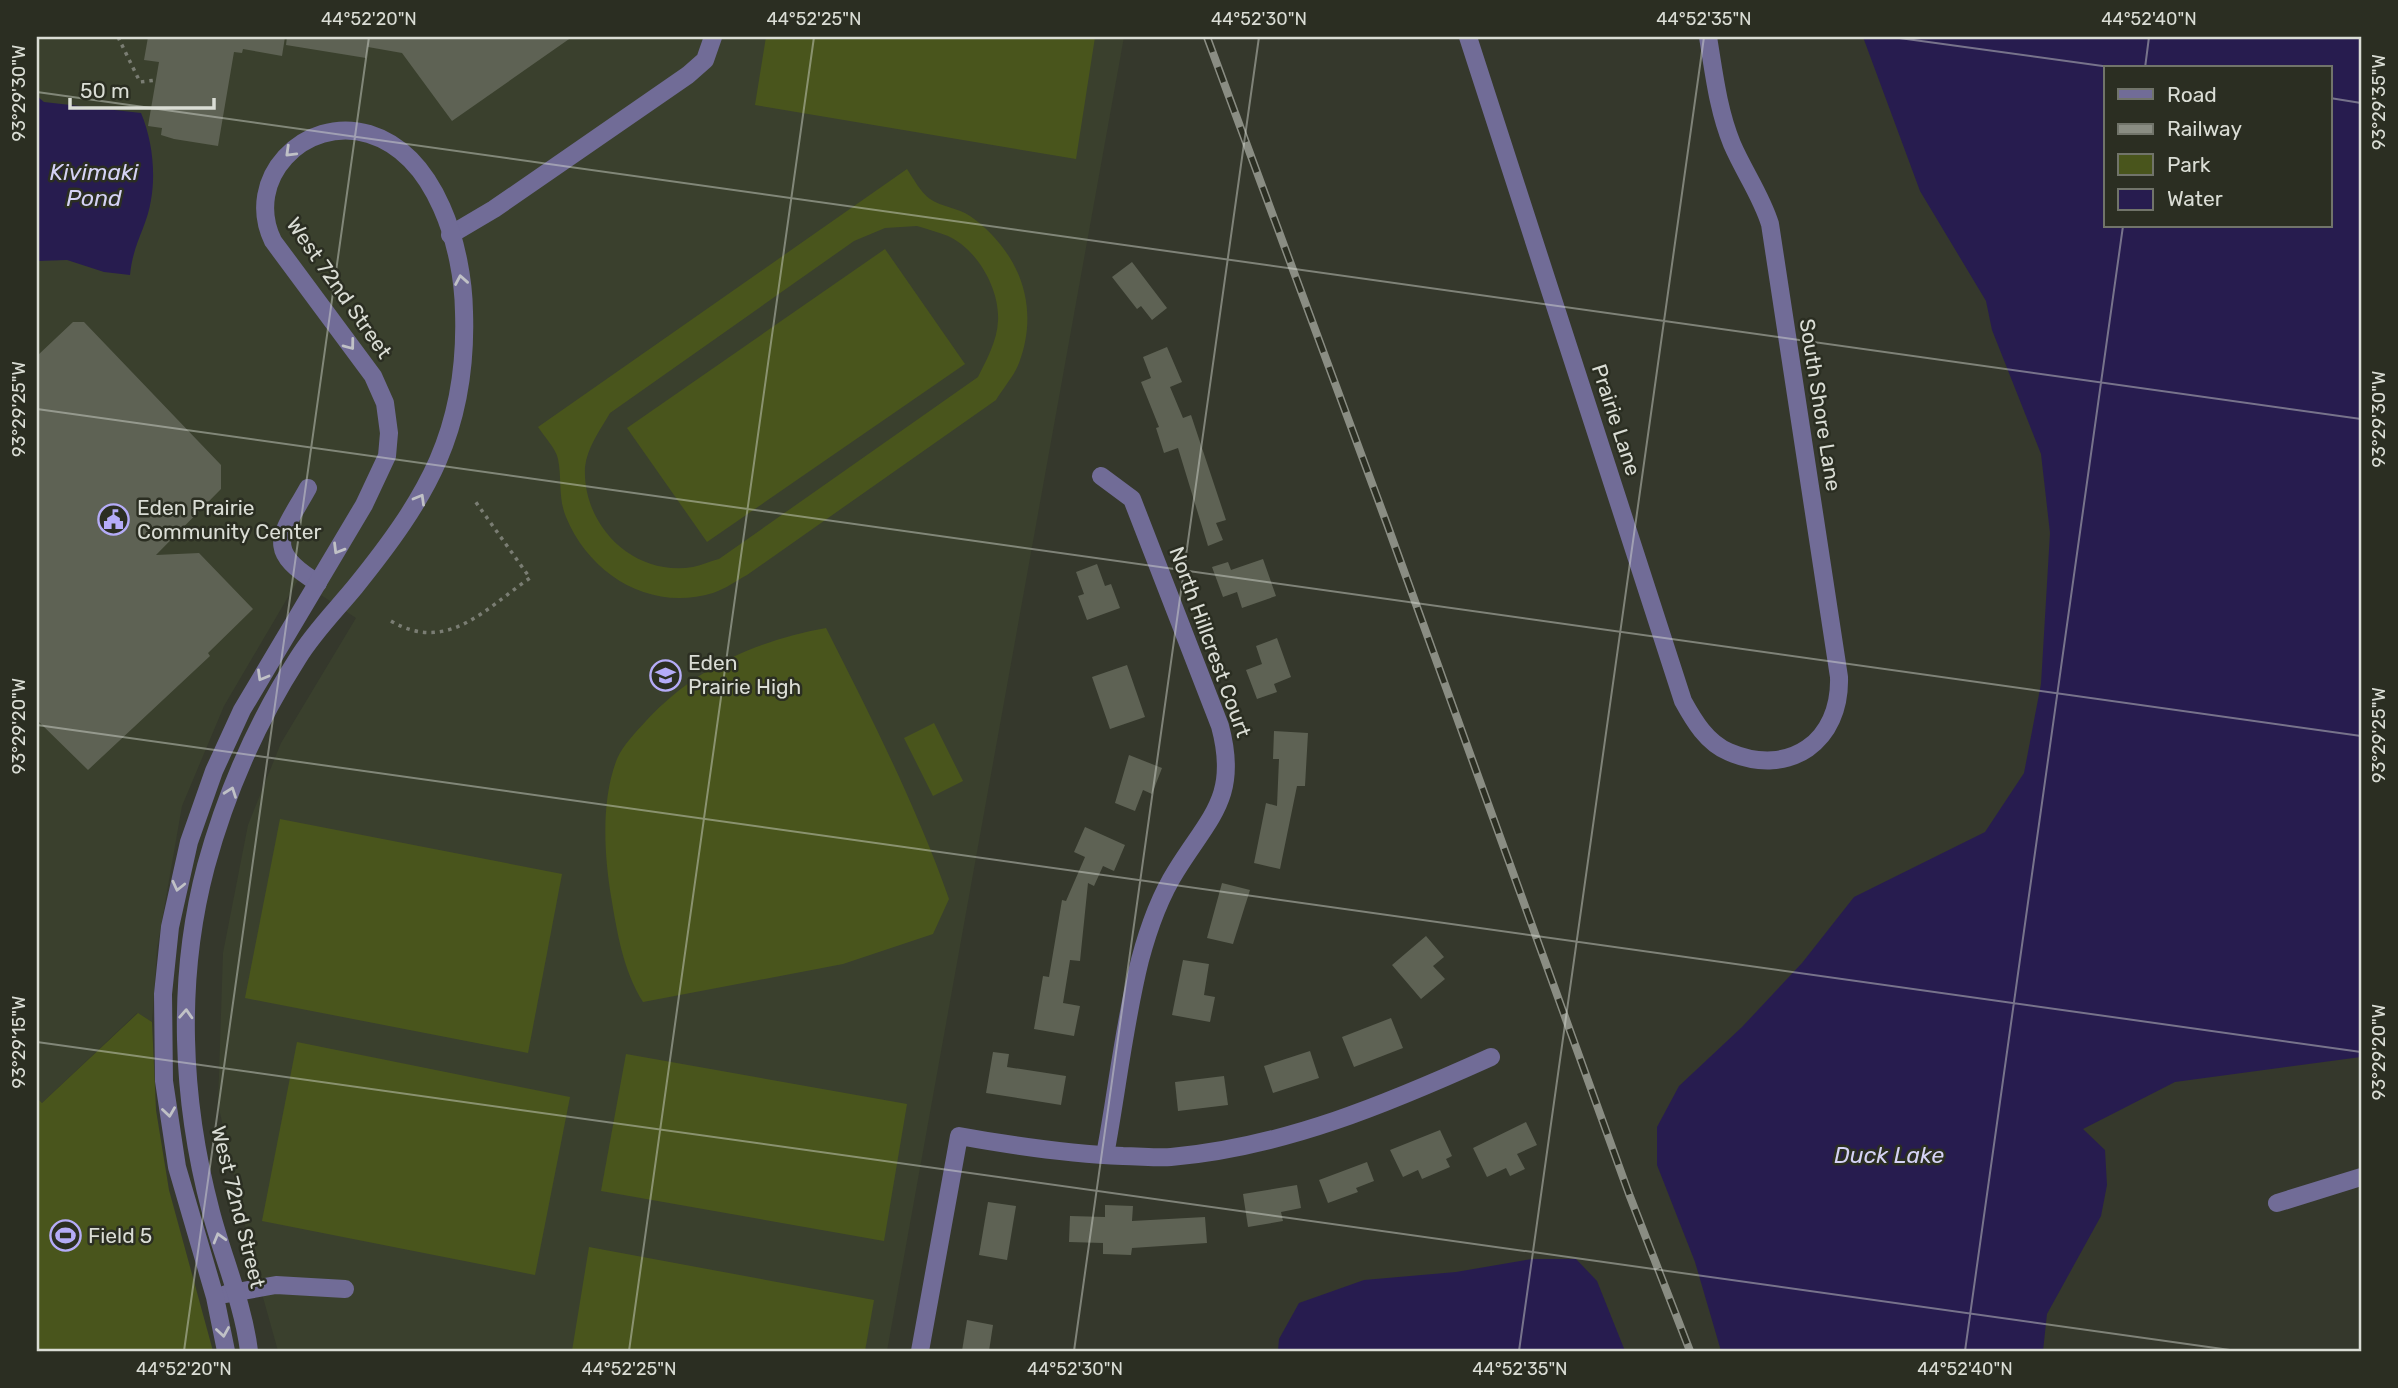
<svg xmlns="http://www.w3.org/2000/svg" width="2398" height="1388" viewBox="0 0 2398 1388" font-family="Rubik,sans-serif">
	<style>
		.built { fill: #3a402d }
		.green { fill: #49551c; fill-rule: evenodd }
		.water { fill: #271c4f; fill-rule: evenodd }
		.building { fill: #5e6254 }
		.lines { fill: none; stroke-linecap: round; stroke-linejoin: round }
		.path { stroke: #7a7d73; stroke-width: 3.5; stroke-dasharray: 3.5 5; stroke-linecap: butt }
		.minor { stroke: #716c97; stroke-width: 18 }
		.rail-casing { stroke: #8a8d83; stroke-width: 8 }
		.rail { stroke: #2b2e22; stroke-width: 5; stroke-dasharray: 16; stroke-linecap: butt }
		.oneway { stroke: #c0c1c6 }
		.ticks { fill: none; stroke: #daddd5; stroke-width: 2; stroke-opacity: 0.45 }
		.labels { text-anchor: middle; stroke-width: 5; stroke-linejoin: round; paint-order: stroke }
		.street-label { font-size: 21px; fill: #daddd5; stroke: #2b2e22 }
		.poi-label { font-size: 21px; fill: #daddd5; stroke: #2b2e22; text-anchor: start }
		.water-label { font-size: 23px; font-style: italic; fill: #d5d2f5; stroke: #2b2e22 }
		.neatline { fill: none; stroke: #daddd5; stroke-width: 2.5 }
		.ticks-label { font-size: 18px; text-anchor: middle; fill: #daddd5 }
	</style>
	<rect width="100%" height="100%" fill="#35382c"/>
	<path class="built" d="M37 37H1124L887 1351H278L254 1265 218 1104 223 953 248 825 281 743 356 618 298 580 224 706 182 806 157 949 152 1022 137 1013 42 1103 37 1098Z"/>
	<g class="green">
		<path d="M766 37H1095L1076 159 755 105Z"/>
		<path d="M907 169C913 178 921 193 930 199 942 207 958 208 970 216 1018 250 1041 305 1019 363 1014 376 1003 388 996 400L747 575C736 581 725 589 713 593 650 612 590 575 566 517 558 498 562 478 558 459 556 449 544 436 538 427ZM917 226C927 229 938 232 948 236 977 249 1000 289 998 321 997 341 987 359 978 377L719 559C711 561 702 565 693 567 634 577 582 526 585 467 587 448 600 430 610 413L854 241 885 228Z"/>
		<path d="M885 249 965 364 707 542 627 428Z"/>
		<path d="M826 628C871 717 916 805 949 899L933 934 843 964 643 1002C623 970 617 932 611 896 604 854 601 799 617 759 623 745 636 732 646 721 695 668 755 641 826 628Z"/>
		<path d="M934 723 963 781 933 796 904 738Z"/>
		<path d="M280 819 562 874 528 1053 245 998Z"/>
		<path d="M138 1013 152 1022 156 1110 169 1190 213 1351H37V1098L42 1103Z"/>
		<path d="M297 1042 570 1097 535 1275 262 1221Z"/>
		<path d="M626 1054 907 1104 884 1241 601 1191Z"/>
		<path d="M589 1247 874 1300 865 1351H572Z"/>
	</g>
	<g class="water">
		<path d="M1863 37H2361V1057L2175 1082 2083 1129 2105 1150 2107 1185 2101 1216 2047 1314 2043 1351H1721L1695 1262 1657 1165V1127L1679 1086 1742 1027 1802 963 1854 897 1985 832 2024 773 2041 684 2050 533 2041 454 1992 330 1986 301 1920 191ZM2106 68H2330V226H2106Z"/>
		<path d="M37 96 44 102 141 113C152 139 156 172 151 200 147 227 133 243 130 275L104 272 67 260 37 261Z"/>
		<path d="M1532 1259H1576L1597 1281 1625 1351H1278L1279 1339 1299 1303 1364 1280 1456 1272Z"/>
	</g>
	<g class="building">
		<path d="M148 37H285L282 56 243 49 242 53 234 52 218 146 174 139 161 135 162 128 148 126 159 62 144 60Z"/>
		<path d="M287 37H572L452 121 402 53 368 47 366 58 286 45Z"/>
		<path d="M1132 262 1167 308 1152 320 1141 306 1137 309 1112 277Z"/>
		<path d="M73 322H84L221 465V489L156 555 199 553 253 609 208 653 210 656 88 770 37 720V356Z"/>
		<path d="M1167 347 1182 382 1170 387 1183 418 1191 415 1226 520 1216 523 1223 540 1208 546 1178 448 1164 453 1156 428 1159 427 1141 382 1151 378 1143 357Z"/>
		<path d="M1263 559 1276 596 1242 608 1237 592 1223 597 1212 567 1228 562 1231 570Z"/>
		<path d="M1097 564 1105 586 1111 584 1120 608 1087 620 1078 596 1084 594 1076 572Z"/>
		<path d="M1277 638 1291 677 1274 684 1277 692 1257 699 1246 670 1262 664 1256 646Z"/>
		<path d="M1127 665 1145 717 1110 729 1092 677Z"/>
		<path d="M1274 731 1308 733 1305 786H1297L1280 869 1254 863 1266 803 1277 806 1279 759H1273Z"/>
		<path d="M1129 755 1162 768 1152 794 1143 790 1135 811 1115 803Z"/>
		<path d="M1085 827 1125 845 1114 871 1103 866 1094 886 1088 883 1080 961 1070 960 1063 1003 1080 1006 1074 1036 1034 1029 1043 976 1049 977 1062 900 1066 901 1085 857 1074 852Z"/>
		<path d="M1222 883 1250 890 1233 944 1207 938Z"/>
		<path d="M1426 936 1444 957 1433 966 1445 979 1421 999 1392 965Z"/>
		<path d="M1183 960 1209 964 1204 995 1215 997 1210 1022 1172 1015Z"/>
		<path d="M1391 1018 1403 1048 1354 1067 1342 1037Z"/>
		<path d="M1310 1051 1319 1078 1273 1093 1264 1066Z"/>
		<path d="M993 1052 1009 1054 1007 1067 1066 1076 1061 1105 986 1093Z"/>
		<path d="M1224 1076 1228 1105 1178 1111 1175 1082Z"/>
		<path d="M1526 1122 1537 1145 1517 1154 1525 1169 1510 1176 1506 1168 1487 1177 1473 1148Z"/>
		<path d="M1440 1130 1452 1156 1446 1159 1450 1167 1422 1179 1418 1170 1403 1177 1390 1150Z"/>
		<path d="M1367 1162 1374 1181 1356 1188 1358 1192 1328 1203 1319 1180Z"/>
		<path d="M1297 1185 1301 1208 1281 1212 1283 1221 1248 1227 1243 1194Z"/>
		<path d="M988 1202 1016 1206 1007 1260 979 1255Z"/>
		<path d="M1105 1205 1133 1206 1132 1221 1205 1217 1207 1243 1132 1248 1131 1255 1103 1254V1243L1069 1242 1070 1216 1105 1217Z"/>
		<path d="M967 1320 993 1325 989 1351H962Z"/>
	</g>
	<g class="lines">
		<g class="path">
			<path d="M118 37 140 82 156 80"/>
			<path d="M391 621C447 654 485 609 530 578L475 501"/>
		</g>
		<g class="minor">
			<path d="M1468 37 1683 701C1694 721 1707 743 1729 752 1790 778 1841 741 1839 677L1770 224C1761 195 1744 172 1732 144 1718 110 1714 73 1708 37"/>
			<path d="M450 235 494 209 688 75 705 60 713 37"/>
			<path d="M1101 476 1132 499 1220 726C1239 797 1210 816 1176 871 1159 898 1148 930 1140 960 1124 1024 1117 1091 1105 1155"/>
			<path d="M308 488C282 535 262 549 318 583"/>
			<path d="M2277 1203 2361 1177"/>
			<path d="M226 1294 276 1285 345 1289"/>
			<path d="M226 1351 215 1297 177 1167 164 1081 163 994 170 927 189 842 214 771 242 710 364 505 387 456 389 433 385 403 373 376 273 241C243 179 304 115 369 134 437 155 463 249 464 312 468 430 427 498 355 587 336 610 314 632 298 658 257 722 226 793 206 866 176 979 181 1099 211 1212 223 1258 243 1303 249 1351"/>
			<path d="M920 1351 959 1136C1014 1146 1067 1154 1123 1156 1139 1156 1156 1158 1171 1157 1285 1147 1389 1103 1491 1057"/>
		</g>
		<defs>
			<path id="rail" d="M1207 37 1387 524 1629 1194 1690 1351"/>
		</defs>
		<use href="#rail" class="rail-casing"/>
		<use href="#rail" class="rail"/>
	</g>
	<defs><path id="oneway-chevron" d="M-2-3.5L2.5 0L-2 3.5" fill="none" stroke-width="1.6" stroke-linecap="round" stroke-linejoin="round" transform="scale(1.75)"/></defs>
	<g class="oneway">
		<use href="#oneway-chevron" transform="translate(290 152) rotate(136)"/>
		<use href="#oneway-chevron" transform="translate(461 280) rotate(-100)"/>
		<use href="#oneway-chevron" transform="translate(350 345) rotate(53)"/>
		<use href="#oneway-chevron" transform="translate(420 499) rotate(-60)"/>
		<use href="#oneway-chevron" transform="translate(338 549) rotate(121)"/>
		<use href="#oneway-chevron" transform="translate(262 676) rotate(120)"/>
		<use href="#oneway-chevron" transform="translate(231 792) rotate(-70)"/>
		<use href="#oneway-chevron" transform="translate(178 886) rotate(103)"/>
		<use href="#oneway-chevron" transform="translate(186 1014) rotate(-87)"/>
		<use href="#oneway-chevron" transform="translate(169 1112) rotate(82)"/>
		<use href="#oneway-chevron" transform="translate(219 1238) rotate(-106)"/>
		<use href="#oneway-chevron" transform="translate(223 1332) rotate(81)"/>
	</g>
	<path class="ticks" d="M1892 37 2117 68M2145 68 2149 37M37 92 2361 419M2330 98 2361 103M37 409 2361 736M37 725 2361 1052M37 1042 2237 1351M184 1351 369 37M629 1351 814 37M1074 1351 1259 37M1519 1351 1704 37M1965 1351 2123 226"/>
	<defs>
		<symbol id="civic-ring" viewBox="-11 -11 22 22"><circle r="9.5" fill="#2b2e22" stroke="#b5acf8" stroke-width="1.5"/><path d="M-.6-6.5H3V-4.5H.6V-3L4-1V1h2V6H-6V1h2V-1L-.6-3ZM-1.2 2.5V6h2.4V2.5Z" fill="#b5acf8"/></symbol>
		<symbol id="school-ring" viewBox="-11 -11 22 22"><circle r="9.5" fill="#2b2e22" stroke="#b5acf8" stroke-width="1.5"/><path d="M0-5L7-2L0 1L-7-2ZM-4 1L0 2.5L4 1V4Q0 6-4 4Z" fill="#b5acf8"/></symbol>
		<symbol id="stadium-ring" viewBox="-11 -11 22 22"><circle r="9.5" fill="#2b2e22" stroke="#b5acf8" stroke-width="1.5"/><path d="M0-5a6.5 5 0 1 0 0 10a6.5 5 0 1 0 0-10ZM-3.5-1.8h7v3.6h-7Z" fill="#b5acf8"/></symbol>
	</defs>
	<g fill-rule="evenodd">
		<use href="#civic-ring" x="96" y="502" width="35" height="35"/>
		<use href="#school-ring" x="648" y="658" width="35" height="35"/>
		<use href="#stadium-ring" x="48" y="1218" width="35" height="35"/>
	</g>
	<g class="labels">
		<g class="street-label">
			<text transform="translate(339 288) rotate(55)" y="7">West 72nd Street</text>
			<text transform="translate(1820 405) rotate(81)" y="7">South Shore Lane</text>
			<text transform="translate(1616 420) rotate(72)" y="7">Prairie Lane</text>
			<text transform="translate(1210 642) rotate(70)" y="7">North Hillcrest Court</text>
			<text transform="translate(238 1207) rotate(76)" y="7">West 72nd Street</text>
		</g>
		<g class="poi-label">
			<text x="137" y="515">Eden Prairie<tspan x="137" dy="24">Community Center</tspan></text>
			<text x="688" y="670">Eden<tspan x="688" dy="24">Prairie High</tspan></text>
			<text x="88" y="1243">Field 5</text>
		</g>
		<g class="water-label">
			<text x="94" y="180">Kivimaki<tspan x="94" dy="26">Pond</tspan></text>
			<text x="1889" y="1163">Duck Lake</text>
		</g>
	</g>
	<rect width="2398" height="1388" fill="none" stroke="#2b2e22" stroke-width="77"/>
	<rect x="2104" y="66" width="228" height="161" fill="#2b2e22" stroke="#71746a" stroke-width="2"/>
	<rect x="2118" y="89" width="35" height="10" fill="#716c97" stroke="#71746a" stroke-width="2"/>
	<text x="2167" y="102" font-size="21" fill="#daddd5">Road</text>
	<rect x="2118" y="124" width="35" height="10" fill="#8a8d83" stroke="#71746a" stroke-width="2"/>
	<text x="2167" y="136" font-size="21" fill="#daddd5">Railway</text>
	<rect x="2118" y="154" width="35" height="21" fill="#49551c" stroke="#71746a" stroke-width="2"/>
	<text x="2167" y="172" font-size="21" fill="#daddd5">Park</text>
	<rect x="2118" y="189" width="35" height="21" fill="#271c4f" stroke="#71746a" stroke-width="2"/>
	<text x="2167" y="206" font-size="21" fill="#daddd5">Water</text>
	<path d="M70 98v10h144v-10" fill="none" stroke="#daddd5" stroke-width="3.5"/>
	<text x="80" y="98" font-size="21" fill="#daddd5" stroke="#2b2e22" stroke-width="5" paint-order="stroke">50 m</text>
	<rect x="38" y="38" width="2322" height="1312" class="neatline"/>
	<g class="ticks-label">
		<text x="369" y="25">44°52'20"N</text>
		<text x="814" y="25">44°52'25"N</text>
		<text x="1259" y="25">44°52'30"N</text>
		<text x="1704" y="25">44°52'35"N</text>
		<text x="2149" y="25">44°52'40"N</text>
		<text transform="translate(19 93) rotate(-90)" y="6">93°29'30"W</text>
		<text transform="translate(2379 102) rotate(-90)" y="6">93°29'35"W</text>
		<text transform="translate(19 409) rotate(-90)" y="6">93°29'25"W</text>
		<text transform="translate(2379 419) rotate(-90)" y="6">93°29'30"W</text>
		<text transform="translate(19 726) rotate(-90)" y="6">93°29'20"W</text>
		<text transform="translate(2379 735) rotate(-90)" y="6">93°29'25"W</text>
		<text transform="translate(19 1042) rotate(-90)" y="6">93°29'15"W</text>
		<text transform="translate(2379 1052) rotate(-90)" y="6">93°29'20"W</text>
		<text x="184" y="1375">44°52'20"N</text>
		<text x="629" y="1375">44°52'25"N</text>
		<text x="1075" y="1375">44°52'30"N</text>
		<text x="1520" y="1375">44°52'35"N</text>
		<text x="1965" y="1375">44°52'40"N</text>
	</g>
</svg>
